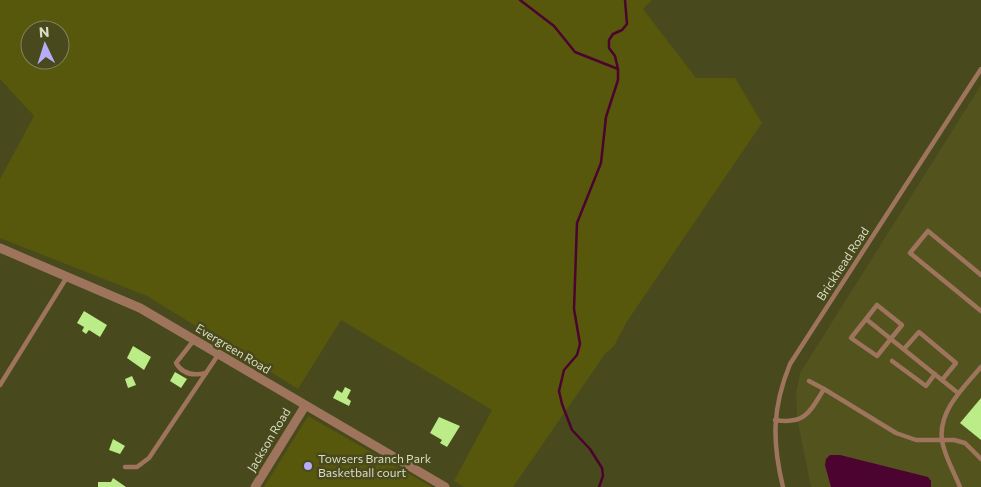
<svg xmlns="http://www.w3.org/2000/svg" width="981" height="487" viewBox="0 0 981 487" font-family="Commissioner,sans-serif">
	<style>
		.built { fill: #52531d }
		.green { fill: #57580c; fill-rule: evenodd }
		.water { fill: #4c0330 }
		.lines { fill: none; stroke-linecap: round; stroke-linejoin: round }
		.stream { stroke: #4c0330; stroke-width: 2.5 }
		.building { fill: #bbec87 }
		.service { stroke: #9e745d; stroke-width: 4.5 }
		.minor { stroke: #9e745d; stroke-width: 9 }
		.poi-dot { fill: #b6acf8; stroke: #48491c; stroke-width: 2 }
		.labels { text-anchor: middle; stroke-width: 5; stroke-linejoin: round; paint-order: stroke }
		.street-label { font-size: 12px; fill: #dadcc3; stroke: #48491c }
		.poi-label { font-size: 12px; fill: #dadcc3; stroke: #48491c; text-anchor: start }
	</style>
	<rect width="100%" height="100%" fill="#48491c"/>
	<path class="built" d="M981 85V487H811L797 418 796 393 800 373Z"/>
	<g class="green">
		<path d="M0 0H652L643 9 696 78H735L762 123 626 323 614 346 605 354 513 487H464L454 481 492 410 341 320 298 389 147 296 0 238V179L34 116 0 79ZM30 30H60V60H30Z"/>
		<path d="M308 416 432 487H264Z"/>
	</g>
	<path class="water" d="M830 455H840L928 477 931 481V487H831L825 465 826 459Z"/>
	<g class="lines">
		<g class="stream">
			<path d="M520 0 554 26 575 52 618 69"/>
			<path d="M599 487 603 476 602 468 590 449 572 430 562 404 559 391 564 370 577 355 580 344 574 309 577 223 601 163 606 117 618 80V69L615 56 609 48V40L613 34 622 30 627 24 625 0"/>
		</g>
	</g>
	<g class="building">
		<path d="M84 311 107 325 100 337 89 330 86 334 82 331 84 327 77 323Z"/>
		<path d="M133 346 151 357 144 370 127 358Z"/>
		<path d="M175 372 187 379 181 388 170 381Z"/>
		<path d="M132 376 136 385 128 388 125 379Z"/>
		<path d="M345 387 351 390 347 398 351 401 349 406 333 398 337 390 342 393Z"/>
		<path d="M981 398V440L960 423Z"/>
		<path d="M439 417 460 426 447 447 440 443 442 440 430 433Z"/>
		<path d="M113 439 125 446 120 454 109 450Z"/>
		<path d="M113 478 126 487H98V482H111Z"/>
	</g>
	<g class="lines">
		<g class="service">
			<path d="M981 275 928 231 910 253 981 311"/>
			<path d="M866 319 851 338 877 356 902 325 877 305 866 319C897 344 927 368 958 393"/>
			<path d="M194 340 176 363C183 375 194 376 206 373"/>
			<path d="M904 349 919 332 956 363 942 380"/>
			<path d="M892 361 926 386 935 374"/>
			<path d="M809 381 824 389"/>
			<path d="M0 385 67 277"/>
			<path d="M775 420C805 425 810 412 824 389L896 433 916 440H954L965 443 981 459"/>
			<path d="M125 467H137L149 458 218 355"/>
			<path d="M783 487C772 442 772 408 790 364L981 69"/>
			<path d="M960 487C954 472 944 455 942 440 938 411 964 387 981 367"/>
		</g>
		<g class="minor">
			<path d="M0 248 140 308 445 487"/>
			<path d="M255 487 305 406"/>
		</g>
	</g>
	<circle class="poi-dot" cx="308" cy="466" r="5"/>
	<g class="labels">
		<g class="street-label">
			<text transform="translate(843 264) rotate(-57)" y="4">Brickhead Road</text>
			<text transform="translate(233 349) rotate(31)" y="4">Evergreen Road</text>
			<text transform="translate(269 440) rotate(-59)" y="4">Jackson Road</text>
		</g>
		<g class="poi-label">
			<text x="318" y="463">Towsers Branch Park<tspan x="318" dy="14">Basketball court</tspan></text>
		</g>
	</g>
	<g transform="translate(45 45) rotate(356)"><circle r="24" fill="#48491c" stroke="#82845f"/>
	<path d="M0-4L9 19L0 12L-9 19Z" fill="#b6acf8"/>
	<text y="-8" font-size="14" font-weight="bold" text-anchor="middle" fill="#dadcc3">N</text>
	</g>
</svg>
